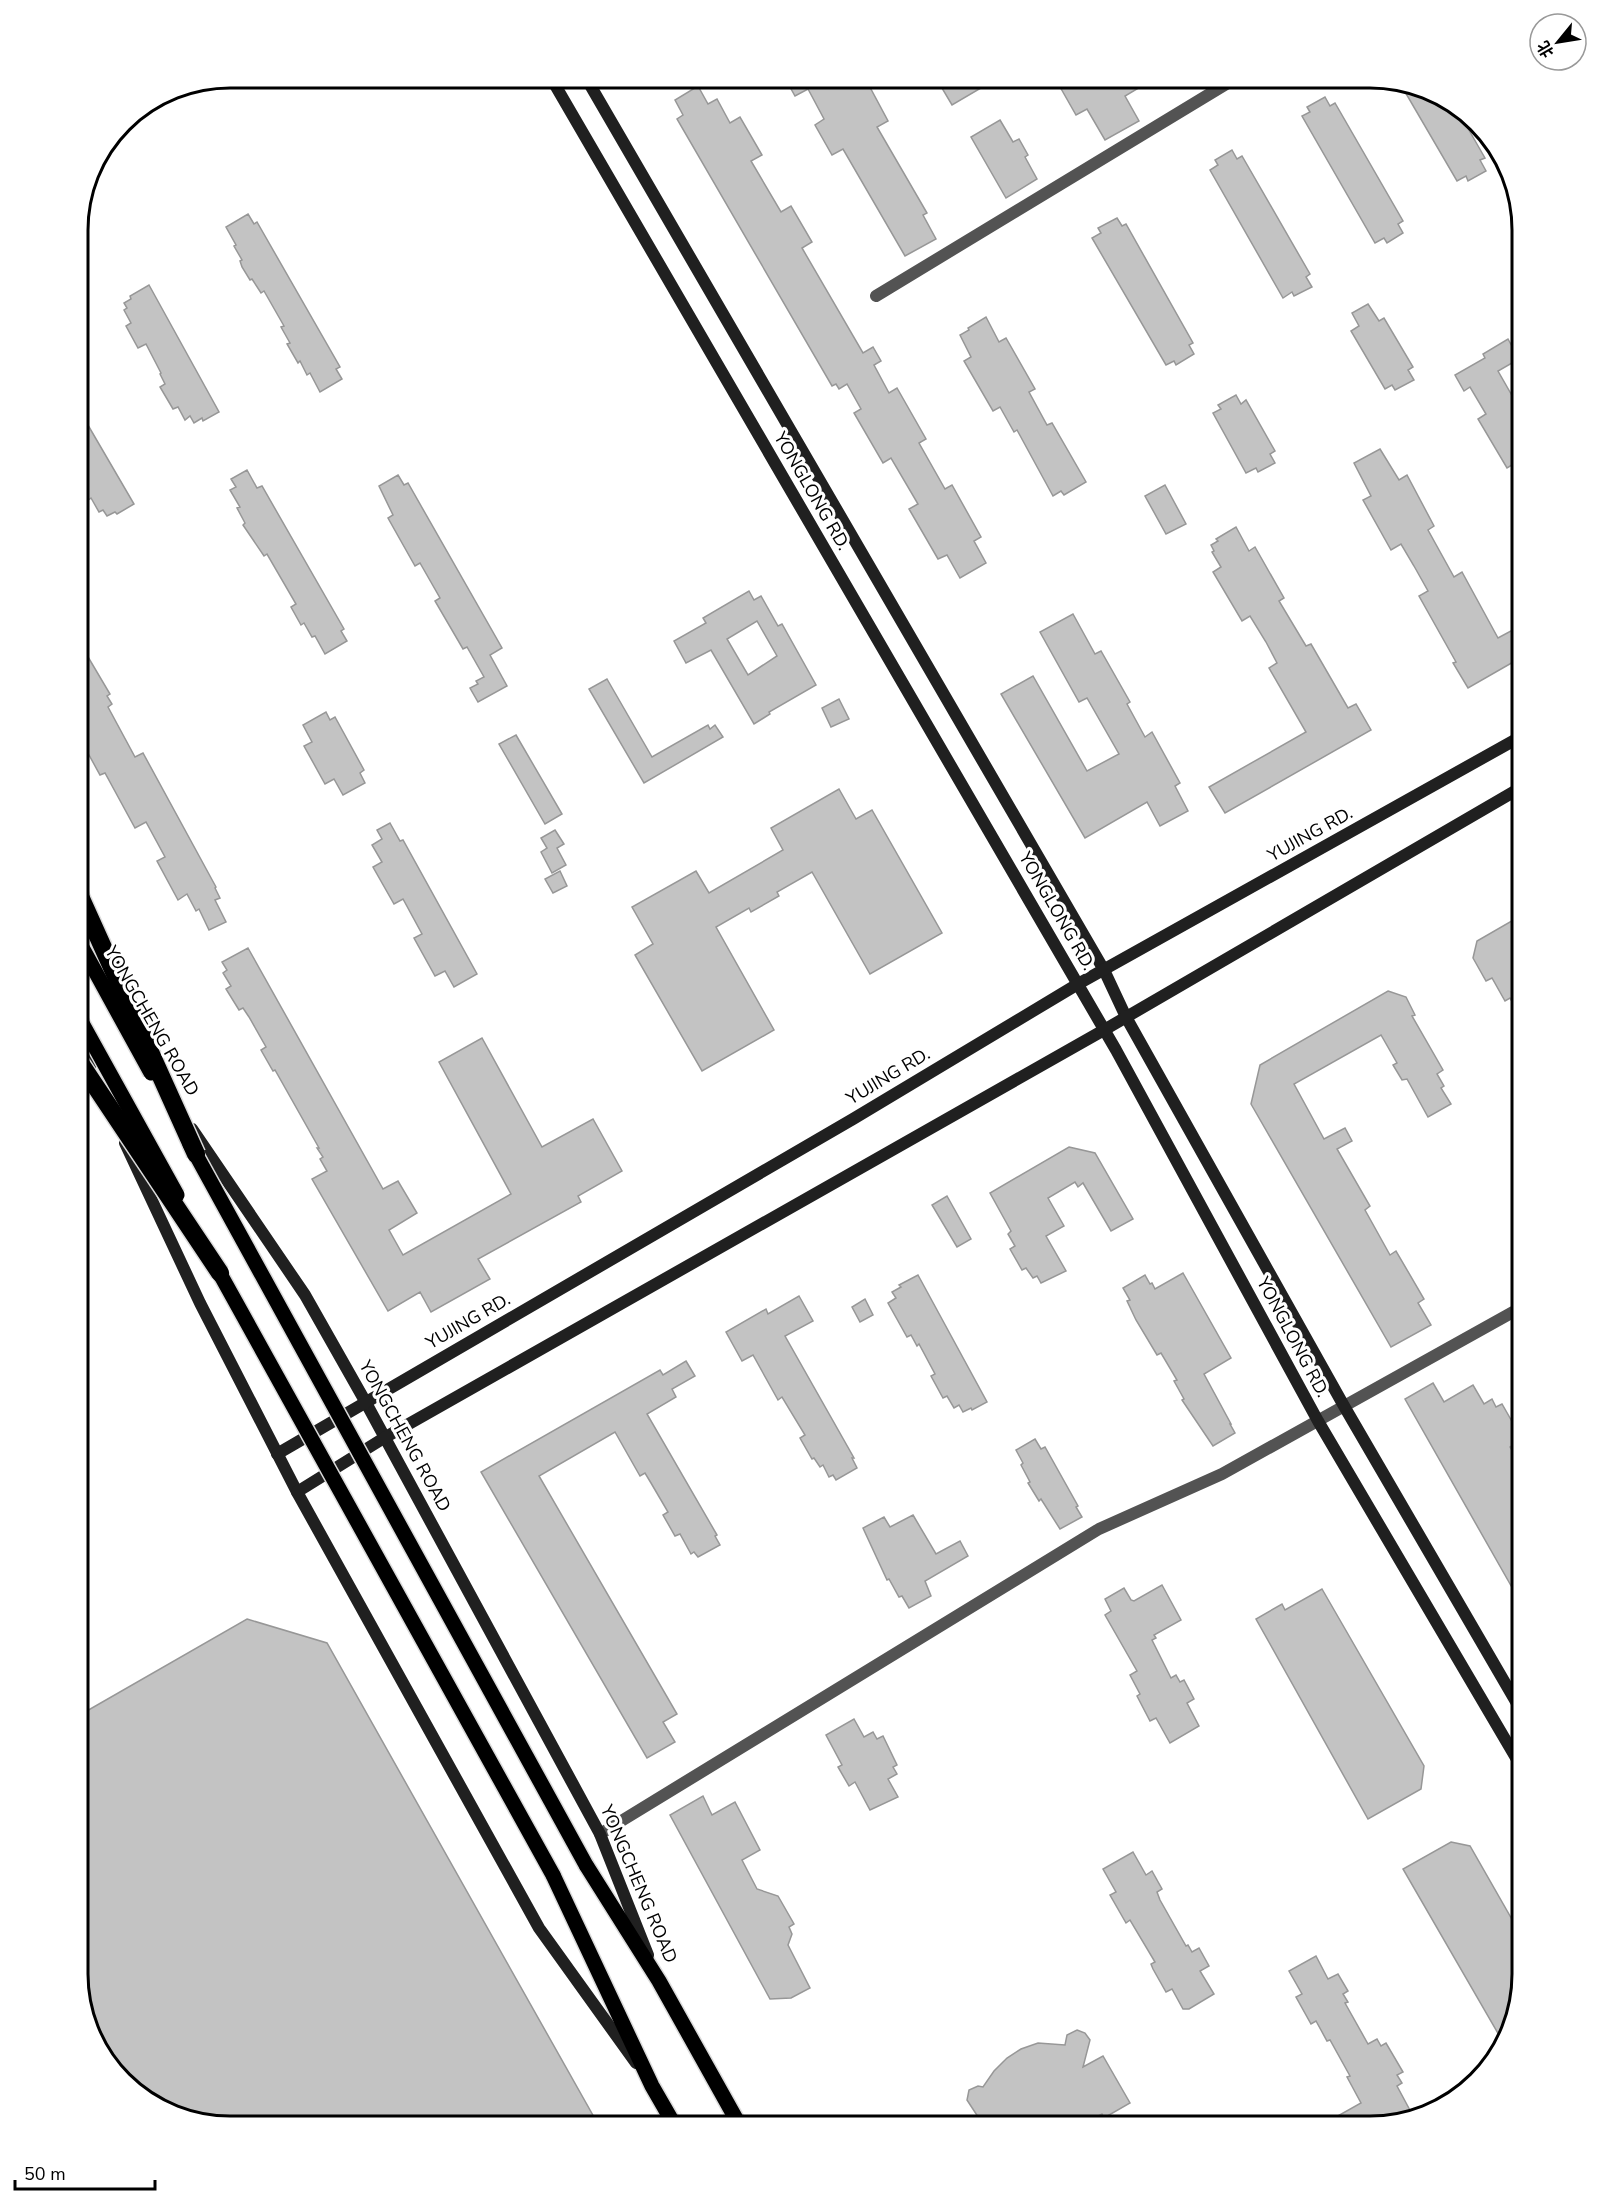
<svg xmlns="http://www.w3.org/2000/svg" width="1600" height="2204" viewBox="0 0 1600 2204" font-family="'Nunito Sans','Noto Sans SC',sans-serif">
	<style>
		.building { fill: #c3c3c3; stroke: #979797; stroke-width: 1.5; fill-rule: evenodd }
		.lines { fill: none; stroke-linecap: round; stroke-linejoin: round }
		.primary-casing { stroke: #dbdbdb; stroke-width: 18 }
		.street { stroke: #535353; stroke-width: 12 }
		.secondary { stroke: #202020; stroke-width: 12 }
		.primary { stroke: #000; stroke-width: 15 }
		.primary-bridge-casing { stroke: #dbdbdb; stroke-width: 18; stroke-linecap: butt }
		.highway-bridge-casing { stroke: #dbdbdb; stroke-width: 21; stroke-linecap: butt }
		.primary-bridge { stroke: #000; stroke-width: 15 }
		.highway-bridge { stroke: #000; stroke-width: 18 }
		.labels { text-anchor: middle; stroke-width: 6; stroke-linejoin: round; paint-order: stroke }
		.street-label { font-size: 18px; fill: #000; stroke: #fff }
		.rim { fill: none; stroke: #000; stroke-width: 3 }
	</style>
	<rect width="100%" height="100%" fill="#fff"/>
	<g class="building">
		<path d="M785 78H865L888 121 877 127 927 213 923 215 936 239 905 256 843 149 832 155 815 125 824 119 808 89 795 96Z"/>
		<path d="M936 78H998L952 105Z"/>
		<path d="M1055 78H1116L1119 84 1128 78H1151L1152 80 1125 96 1139 121 1105 140 1087 109 1076 115Z"/>
		<path d="M1401 85 1443 98 1451 112 1457 109 1458 111 1485 158 1480 160 1486 171 1468 181 1466 176 1457 181Z"/>
		<path d="M698 86 708 104 717 99 730 123 740 117 762 155 751 161 781 212 791 206 812 242 802 248 863 353 873 347 881 361 874 365 889 393 897 388 926 439 919 443 945 489 952 485 981 537 974 541 986 563 960 578 947 555 938 559 909 509 918 504 891 458 883 463 854 413 861 409 847 384 839 389 836 384 832 386 677 119 683 115 675 100Z"/>
		<path d="M1325 97 1330 106 1335 103 1403 221 1398 224 1403 233 1387 243 1384 238 1375 243 1302 116 1310 112 1307 107Z"/>
		<path d="M1000 120 1013 142 1019 139 1028 155 1025 157 1037 179 1006 198 971 137Z"/>
		<path d="M1232 150 1237 159 1242 156 1310 274 1306 277 1312 287 1294 296 1292 292 1283 298 1210 170 1218 165 1215 160Z"/>
		<path d="M248 214 254 224 257 222 340 367 336 369 342 379 320 392 310 373 307 375 300 361 298 363 287 344 290 343 281 327 284 326 264 291 261 293 252 279 250 280 242 267 240 261 242 260 234 246 236 245 226 227Z"/>
		<path d="M1117 218 1122 226 1126 224 1193 343 1189 345 1194 354 1176 365 1174 361 1166 365 1092 238 1101 233 1098 228Z"/>
		<path d="M149 285 219 412 203 421 202 418 194 423 190 416 185 420 178 407 173 409 160 387 165 384 160 374 161 373 146 344 138 348 126 326 131 323 124 310 127 308 124 303 131 299 130 296Z"/>
		<path d="M1368 304 1379 321 1384 318 1413 367 1408 370 1414 380 1395 390 1392 385 1385 389 1351 331 1359 326 1352 313Z"/>
		<path d="M986 317 999 342 1006 338 1035 389 1029 392 1047 425 1052 423 1086 482 1064 495 1061 491 1053 496 1017 430 1014 432 1000 407 993 411 964 361 971 357 960 335 969 330 968 328Z"/>
		<path d="M1508 339 1519 359 1498 371 1514 399 1522 394V459L1507 468 1478 419 1486 414 1470 387 1464 391 1455 375 1485 358 1483 354Z"/>
		<path d="M1236 395 1241 404 1246 400 1275 451 1270 454 1275 463 1258 472 1256 468 1246 473 1213 413 1221 409 1218 405Z"/>
		<path d="M78 408 134 504 117 514 115 512 107 516 103 510 99 512 91 498 87 501 78 487Z"/>
		<path d="M1380 449 1399 480 1407 475 1434 526 1428 530 1454 577 1462 572 1498 638 1522 625V657L1468 688 1453 663 1456 662 1419 596 1428 591 1414 566 1401 544 1391 550 1363 500 1371 496 1354 463Z"/>
		<path d="M247 470 257 488 262 486 344 629 341 631 347 641 325 654 315 636 312 637 304 623 301 625 291 607 296 604 267 554 264 556 243 525 245 523 237 508 240 507 230 490 236 487 231 479Z"/>
		<path d="M398 475 404 485 408 483 502 648 490 655 507 686 478 702 470 688 478 684 476 681 484 677 467 647 463 649 435 601 440 598 420 563 415 566 388 518 393 515 379 486Z"/>
		<path d="M1165 485 1186 524 1166 534 1145 496Z"/>
		<path d="M1236 527 1249 551 1255 547 1284 598 1279 601 1306 646 1311 644 1348 708 1356 704 1371 730 1225 813 1209 787 1306 732 1269 668 1277 663 1266 642 1250 616 1242 621 1213 572 1221 567 1212 552 1214 551 1211 545 1218 541 1216 539Z"/>
		<path d="M749 591 754 600 761 596 778 626 782 624 816 685 769 712 770 714 754 724 711 650 686 663 674 641 706 623 703 618ZM757 621 777 656 748 675 727 639Z"/>
		<path d="M1073 614 1095 654 1101 651 1130 702 1127 704 1145 737 1152 732 1180 783 1175 786 1188 811 1160 826 1147 802 1085 838 1001 694 1033 676 1087 771 1119 754 1087 698 1079 702 1040 632Z"/>
		<path d="M78 640 110 694 107 696 112 704 108 707 135 757 143 753 216 887 215 888 220 898 215 900 226 922 209 930 199 909 196 911 187 894 178 900 157 861 165 857 146 822 135 828 105 773 100 775 78 735Z"/>
		<path d="M607 679 652 757 708 725 710 729 715 725 723 737 644 783 589 689Z"/>
		<path d="M839 699 849 719 831 727 822 708Z"/>
		<path d="M326 712 330 720 335 717 364 770 360 773 365 783 343 795 334 779 325 784 304 746 312 742 303 725Z"/>
		<path d="M516 735 562 814 545 824 499 744Z"/>
		<path d="M839 789 856 819 872 810 942 933 870 974 812 872 777 892 779 896 751 912 749 908 716 927 774 1030 702 1071 635 955 653 944 632 907 696 871 709 893 783 850 771 828Z"/>
		<path d="M390 823 400 841 403 840 477 974 454 987 445 971 435 976 414 938 422 934 403 899 394 904 373 867 382 862 372 845 382 839 377 830Z"/>
		<path d="M555 830 564 844 557 848 566 865 552 873 541 852 547 848 541 838Z"/>
		<path d="M560 871 567 886 553 893 545 879Z"/>
		<path d="M1522 915V1020L1510 998 1505 1001 1492 978 1486 981 1473 958 1477 941Z"/>
		<path d="M248 948 383 1189 398 1181 417 1213 389 1230 403 1255 511 1194 439 1062 482 1038 542 1147 593 1119 622 1171 578 1196 581 1202 478 1259 490 1279 431 1312 420 1292 388 1311 312 1179 327 1171 320 1159 323 1157 317 1148H319L275 1070 273 1071 261 1050 266 1047 249 1017 243 1008 239 1010 226 989 231 986 223 973 227 970 222 962Z"/>
		<path d="M1388 991 1406 997 1415 1015 1412 1016 1443 1070 1437 1074 1444 1086 1441 1088 1451 1104 1428 1117 1407 1079 1402 1080 1393 1065 1397 1063 1381 1035 1294 1084 1324 1139 1345 1128 1352 1141 1337 1149 1370 1206 1365 1210 1390 1255 1396 1251 1424 1299 1418 1303 1431 1325 1391 1347 1251 1104 1260 1065Z"/>
		<path d="M1069 1147 1095 1153 1133 1219 1111 1231 1083 1183 1078 1187 1075 1182 1048 1198 1064 1226 1046 1236 1066 1271 1041 1283 1037 1276 1033 1278 1026 1268 1022 1270 1010 1249 1015 1246 1008 1234 1011 1231 990 1193Z"/>
		<path d="M947 1196 971 1239 957 1247 932 1205Z"/>
		<path d="M1183 1273 1231 1358 1204 1374 1231 1424H1230L1235 1433 1213 1446 1182 1400 1184 1399 1174 1381 1177 1380 1161 1353 1157 1355 1136 1320 1127 1301 1130 1300 1123 1288 1145 1275 1150 1284 1152 1283 1155 1289Z"/>
		<path d="M918 1275 987 1402 972 1410 971 1408 963 1412 959 1405 954 1408 947 1396 943 1398 931 1376 935 1374 919 1344 917 1346 911 1335 907 1337 888 1303 896 1298 892 1292 901 1287 899 1285Z"/>
		<path d="M799 1296 813 1321 785 1336 854 1458H852L857 1468 836 1480 833 1475 829 1477 823 1465 820 1467 814 1458 812 1459 800 1438 805 1435 782 1397 778 1400 753 1355 742 1361 726 1332 766 1309 768 1314Z"/>
		<path d="M865 1299 873 1315 860 1322 852 1307Z"/>
		<path d="M686 1361 695 1376 672 1389 676 1397 647 1414 717 1535 715 1536 720 1545 698 1557 694 1552 691 1554 680 1534 675 1536 663 1515 668 1512 651 1483 645 1473 640 1476 615 1432 539 1476 677 1714 663 1722 675 1742 647 1758 481 1472 660 1370 663 1375Z"/>
		<path d="M1433 1383 1444 1402 1473 1385 1484 1404 1492 1399 1496 1407 1502 1404 1518 1432 1512 1436 1516 1443 1510 1447 1522 1467V1605L1405 1399Z"/>
		<path d="M1035 1439 1041 1449 1045 1447 1078 1506 1076 1507 1082 1517 1060 1529 1041 1499 1039 1501 1028 1483 1030 1482 1021 1465 1023 1463 1016 1450Z"/>
		<path d="M913 1515 936 1554 960 1541 968 1556 925 1581 931 1596 909 1608 902 1596 899 1597 889 1579 887 1580 863 1528 884 1517 890 1527Z"/>
		<path d="M1162 1585 1181 1620 1154 1635 1156 1638 1152 1640 1171 1678 1176 1675 1180 1682 1184 1680 1194 1699 1187 1703 1199 1726 1170 1743 1156 1718 1150 1721 1137 1696 1140 1694 1130 1675 1137 1671 1105 1615 1111 1611 1105 1599 1124 1588 1131 1600 1134 1601Z"/>
		<path d="M1322 1589 1424 1766 1421 1789 1368 1819 1256 1619 1282 1604 1285 1610Z"/>
		<path d="M247 1619 327 1643 599 2126H221L154 2105 99 2050 78 1973V1716Z"/>
		<path d="M854 1719 864 1737 873 1732 877 1739 883 1736 897 1765 893 1767 897 1774 888 1779 898 1797 870 1810 855 1782 849 1786 838 1767 842 1765 826 1735Z"/>
		<path d="M703 1796 712 1815 735 1802 760 1850 742 1860 757 1889 778 1896 794 1924 789 1927 792 1934 788 1945 810 1988 791 1998 770 1999 670 1815Z"/>
		<path d="M1451 1842 1470 1846 1522 1937V1974L1503 2042 1403 1869Z"/>
		<path d="M1133 1852 1146 1875 1152 1871 1162 1889 1157 1892 1160 1900 1186 1946 1188 1945 1192 1952 1199 1948 1209 1966 1200 1971 1214 1994 1189 2009H1183L1172 1989 1166 1992 1153 1969 1151 1964 1155 1962 1130 1920 1126 1923 1110 1895 1116 1892 1103 1869Z"/>
		<path d="M1316 1956 1328 1979 1338 1974 1348 1991 1343 1994 1348 2002 1345 2003 1368 2044 1377 2039 1381 2046 1386 2043 1403 2072 1397 2075 1402 2083 1397 2086 1412 2114 1370 2126H1320L1361 2103 1347 2077 1350 2076 1330 2040 1327 2041 1316 2021 1311 2024 1296 1997 1302 1994 1289 1971Z"/>
		<path d="M1077 2030 1085 2033 1090 2040 1083 2067 1103 2056 1130 2103 1104 2118 1102 2114 1079 2126H984L967 2100 969 2090 978 2086 983 2087 994 2071 1007 2058 1021 2049 1038 2043 1065 2045 1067 2035Z"/>
	</g>
	<g class="lines">
		<defs>
			<g id="primary">
				<path d="M586 1865 659 1981 740 2126"/>
				<path d="M553 1875 652 2086 675 2126"/>
			</g>
		</defs>
		<use href="#primary" class="primary-casing"/>
		<g class="street">
			<path d="M876 296 1236 78"/>
			<path d="M600 1834 1099 1529 1222 1474 1513 1312"/>
		</g>
		<g class="secondary">
			<path d="M551 78 1116 1050 1318 1421 1522 1768"/>
			<path d="M586 78 1104 970 1126 1017 1344 1406 1522 1712"/>
			<path d="M78 1041 90 1067"/>
			<path d="M192 1129 305 1295 365 1401 600 1834 648 1955"/>
			<path d="M125 1143 200 1303 297 1492 539 1928 636 2063"/>
			<path d="M277 1454 853 1119 1078 984 1522 736"/>
			<path d="M297 1492 384 1438 1104 1030 1522 787"/>
		</g>
		<use href="#primary" class="primary"/>
		<defs>
			<g id="primary-bridge">
				<path d="M78 940 151 1073"/>
				<path d="M78 1016 177 1195"/>
				<path d="M190 1144 586 1865"/>
				<path d="M214 1263 553 1875"/>
			</g>
			<g id="highway-bridge">
				<path d="M78 892 196 1154"/>
				<path d="M78 1060 220 1273"/>
			</g>
		</defs>
		<use href="#primary-bridge" class="primary-bridge-casing"/>
		<use href="#highway-bridge" class="highway-bridge-casing"/>
		<use href="#primary-bridge" class="primary-bridge"/>
		<use href="#highway-bridge" class="highway-bridge"/>
	</g>
	<g class="labels">
		<g class="street-label">
			<text transform="translate(812 491) rotate(60)" y="6">YONGLONG RD.</text>
			<text transform="translate(1310 834) rotate(-29)" y="6">YUJING RD.</text>
			<text transform="translate(1057 911) rotate(60)" y="6">YONGLONG RD.</text>
			<text transform="translate(152 1021) rotate(60)" y="6">YONGCHENG ROAD</text>
			<text transform="translate(888 1076) rotate(-31)" y="6">YUJING RD.</text>
			<text transform="translate(468 1321) rotate(-30)" y="6">YUJING RD.</text>
			<text transform="translate(1293 1337) rotate(62)" y="6">YONGLONG RD.</text>
			<text transform="translate(405 1436) rotate(61)" y="6">YONGCHENG ROAD</text>
			<text transform="translate(639 1884) rotate(67)" y="6">YONGCHENG ROAD</text>
		</g>
	</g>
	<path d="M0 0H1600V2204H0ZM230 88H1370A142 142 0 0 1 1512 230V1974A142 142 0 0 1 1370 2116H230A142 142 0 0 1 88 1974V230A142 142 0 0 1 230 88Z" fill="#fff" fill-rule="evenodd"/>
	<path class="rim" d="M230 88H1370A142 142 0 0 1 1512 230V1974A142 142 0 0 1 1370 2116H230A142 142 0 0 1 88 1974V230A142 142 0 0 1 230 88Z"/>
	<g transform="translate(1558 42) rotate(240)"><circle r="28" fill="#ffffff" stroke="#999999" stroke-width="1.5"/>
	<path d="M0-4.5L10 22L0 15L-10 22Z" fill="#000000"/>
	<text y="-9" font-size="16" font-weight="bold" text-anchor="middle" fill="#000000">北</text>
	</g>
	<path d="M15 2180v9h140v-9" fill="none" stroke="#000000" stroke-width="3"/>
	<text x="24" y="2180" font-size="18" fill="#000000" stroke="#ffffff" stroke-width="4.5" paint-order="stroke">50 m</text>
</svg>
